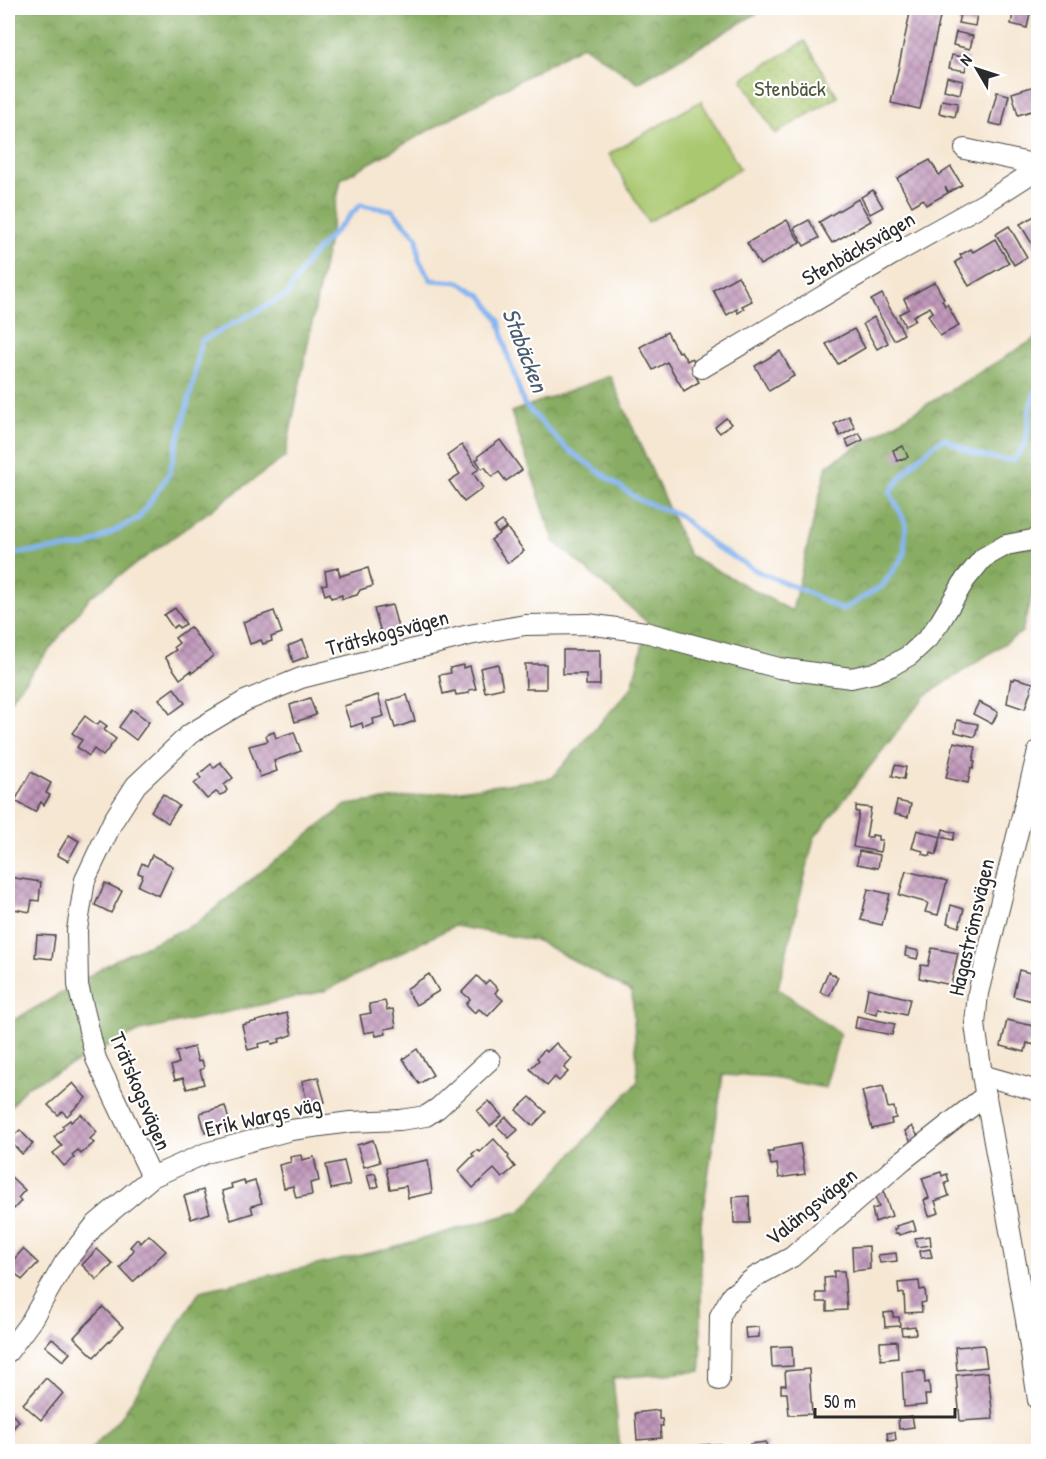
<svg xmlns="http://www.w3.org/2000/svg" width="1046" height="1459" viewBox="0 0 1046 1459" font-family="'Patrick Hand',sans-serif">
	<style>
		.grass { fill: url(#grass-dots); stroke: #6a7a4d; stroke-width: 1.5 }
		.forest { fill: url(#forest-crowns); stroke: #596c46; stroke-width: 1.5 }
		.pitch { fill: #aac86f; stroke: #6a7a4d; stroke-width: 1.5 }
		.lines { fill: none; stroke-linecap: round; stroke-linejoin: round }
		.stream { stroke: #85b5f1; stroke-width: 5 }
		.building { fill: url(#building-cross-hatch) }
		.minor-casing { stroke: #494744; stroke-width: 22 }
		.minor { stroke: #fff; stroke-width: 20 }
		.labels { text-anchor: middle; stroke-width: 4.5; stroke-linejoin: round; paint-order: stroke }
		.park-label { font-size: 22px; fill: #515a3f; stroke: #fff }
		.street-label { font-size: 22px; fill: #2b2b2b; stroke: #fff }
		.water-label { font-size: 24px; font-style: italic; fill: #4a5b70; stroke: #fff }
	</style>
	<defs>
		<pattern id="grass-dots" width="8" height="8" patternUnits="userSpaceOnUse" patternTransform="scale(1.5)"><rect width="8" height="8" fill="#aac86f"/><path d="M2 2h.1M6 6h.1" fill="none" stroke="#92ac60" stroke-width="1.8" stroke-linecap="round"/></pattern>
		<pattern id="forest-crowns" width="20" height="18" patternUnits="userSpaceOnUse" patternTransform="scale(1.5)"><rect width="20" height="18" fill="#87ac62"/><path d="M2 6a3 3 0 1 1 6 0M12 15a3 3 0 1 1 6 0" fill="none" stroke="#6f8c51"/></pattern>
		<pattern id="building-cross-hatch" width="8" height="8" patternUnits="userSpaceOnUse" patternTransform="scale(1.5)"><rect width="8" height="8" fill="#bf95b9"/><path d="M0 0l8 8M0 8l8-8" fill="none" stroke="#9b7a97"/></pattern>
	</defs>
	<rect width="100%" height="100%" fill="#fff"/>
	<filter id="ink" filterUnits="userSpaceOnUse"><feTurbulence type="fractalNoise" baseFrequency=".0167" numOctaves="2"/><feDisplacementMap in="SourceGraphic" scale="12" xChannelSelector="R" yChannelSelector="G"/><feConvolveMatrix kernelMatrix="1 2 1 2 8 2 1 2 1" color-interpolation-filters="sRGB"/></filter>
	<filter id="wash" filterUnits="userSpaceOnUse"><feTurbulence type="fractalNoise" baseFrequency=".008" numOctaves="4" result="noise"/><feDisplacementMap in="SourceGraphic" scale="24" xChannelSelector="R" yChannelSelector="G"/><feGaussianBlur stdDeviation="1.35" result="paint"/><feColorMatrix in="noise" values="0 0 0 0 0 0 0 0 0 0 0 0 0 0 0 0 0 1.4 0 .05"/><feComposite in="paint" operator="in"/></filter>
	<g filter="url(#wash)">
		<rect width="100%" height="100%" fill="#f6e7d3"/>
		<path class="grass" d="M805 41 838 97 775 134 742 79Z"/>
		<g class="forest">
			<path d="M8 8H766L638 83 583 45 341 179 285 457 90 597 8 703Z"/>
			<path d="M1038 337V572L1022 632 925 696 814 838 778 988 840 1034 825 1088 774 1078 723 1075 701 1224V1371L613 1378 620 1451H89L122 1416 200 1291 379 1251 521 1211 638 1081 632 992 538 941 454 926 325 991 140 1031 26 1087 8 1110V1023L46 1002 117 959 195 924 346 805 552 778 632 687 648 623 554 541 511 412 610 376 689 555 792 611 827 465Z"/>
		</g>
		<path class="pitch" d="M701 101 740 169 648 222 609 154Z"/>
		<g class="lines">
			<path class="stream" d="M8 554 86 546 139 518 169 474 193 384 201 341 287 295 309 259 360 205 392 210 417 237 419 260 431 280 459 282 482 296 499 320 507 353 524 404 566 448 639 500 679 515 713 545 759 572 807 592 842 610 882 586 904 555 906 524 890 492C907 469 920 454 944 438 971 454 983 459 1014 460L1026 443 1030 407 1038 385"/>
		</g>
		<g id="blocks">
			<g class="building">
				<path d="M911 8H942L920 109 891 103Z"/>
				<path d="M1014 8H1038V15L1030 13 1027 28 1011 24Z"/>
				<path d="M961 10 977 13 975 26 958 23Z"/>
				<path d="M956 32 973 36 970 49 953 45Z"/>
				<path d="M952 55 968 58 965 71 949 68Z"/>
				<path d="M947 77 963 81 960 94 944 90Z"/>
				<path d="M1038 85V109L1018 115 1012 93Z"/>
				<path d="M997 92 1009 95 1002 126 989 123Z"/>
				<path d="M942 100 958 103 955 117 939 113Z"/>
				<path d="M930 160 939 175 951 167 962 185 949 192 945 187 948 193 926 205 923 199 912 206 897 178Z"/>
				<path d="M873 190 883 207 870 214 861 197Z"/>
				<path d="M858 199 871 221 832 243 819 222Z"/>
				<path d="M1038 214V245L1034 247 1020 224Z"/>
				<path d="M787 220 800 243 760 265 747 243Z"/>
				<path d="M809 220 819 238 804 246 794 228Z"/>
				<path d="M1009 226 1027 257 1014 265 996 234Z"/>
				<path d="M995 239 1009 263 969 286 955 262 962 258 960 255 971 249 973 252Z"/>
				<path d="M738 276 752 301 742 306 744 309 738 313 737 309 727 315 713 290Z"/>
				<path d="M935 282 944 299 942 300 945 306 947 304 959 326 940 336 928 315 933 312 930 307 913 316 916 320 905 326 899 314 909 309 904 299Z"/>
				<path d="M882 294 904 334 894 340 871 300Z"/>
				<path d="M874 317 888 343 877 349 863 324Z"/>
				<path d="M854 329 865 348 838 364 826 344Z"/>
				<path d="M667 332 675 347 679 352 681 351 687 361 692 358 698 369 693 372 699 382 684 391 667 362 653 370 640 347Z"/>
				<path d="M780 351 794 376 769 391 755 366Z"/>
				<path d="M849 416 855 428 840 436 834 424Z"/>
				<path d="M726 418 731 424 720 433 715 427Z"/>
				<path d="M859 433 863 440 849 447 846 440Z"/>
				<path d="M500 440 522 470 506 481 499 472 492 477 485 467 482 469 476 460 479 458 478 456Z"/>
				<path d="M462 445 479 469 473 473 483 488 464 502 449 481 460 474 447 456Z"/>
				<path d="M903 446 908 457 897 461 893 450Z"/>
				<path d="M502 521 506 527 498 533 494 527Z"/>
				<path d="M507 528 524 551 508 563 491 540Z"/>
				<path d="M338 568 340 576 368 568 373 586 360 590 357 595 342 599V595L331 598 330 593 325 595 322 585 327 584 325 571Z"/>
				<path d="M392 605 399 631 382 636 374 609Z"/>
				<path d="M175 608 186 624 179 628 177 625 173 628 164 615Z"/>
				<path d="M274 611 282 633 271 637 272 641 263 644 261 640 250 644 243 622Z"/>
				<path d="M190 627 213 656 192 673 191 671 180 679 165 657 176 650 174 647 179 643 175 638Z"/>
				<path d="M303 640 309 656 293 662 288 646Z"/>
				<path d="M563 650H600V685H586V674H563Z"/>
				<path d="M498 664 503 688 485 692 480 668Z"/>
				<path d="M525 664H546V689H526Z"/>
				<path d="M463 665V668L470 666 476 689 469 690V693L456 695 455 691 443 694 439 675 451 673 450 668Z"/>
				<path d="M1015 678 1033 683 1025 709 1007 703 1011 679 1014 680Z"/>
				<path d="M174 688 185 703 170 714 159 699Z"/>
				<path d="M378 695 384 716 373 719 374 724 363 728 362 723 351 727 344 706Z"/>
				<path d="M407 695 415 721 395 728 387 701Z"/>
				<path d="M310 698 316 715 295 722 290 705Z"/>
				<path d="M979 702 998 712 992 724 973 714Z"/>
				<path d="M132 709 149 722 136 740 119 727Z"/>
				<path d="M85 716 97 725 100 721 107 726 104 730 116 739 103 756 94 749 89 756 77 747 82 740 72 733Z"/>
				<path d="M957 720 978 724 975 737 955 732Z"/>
				<path d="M274 732 276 738 294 732 301 751 274 761 277 771 260 777 249 746 268 741 266 735Z"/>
				<path d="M954 742 976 747 973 761 975 762 973 769 971 768 968 783 946 778Z"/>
				<path d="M220 762 233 778 224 785 227 790 225 793 220 795 216 792 207 799 194 784 201 778 198 775 211 764 214 768Z"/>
				<path d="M895 765 906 767 904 779 892 776Z"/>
				<path d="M31 772 51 783 46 793 50 795 44 805 41 802 35 812 15 801Z"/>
				<path d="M163 794 179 806 168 823 151 811Z"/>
				<path d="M897 801 911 804 908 817 894 814Z"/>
				<path d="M856 806 871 808 866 837H872V835L878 836V840H882L880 852 853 847 859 812H856Z"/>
				<path d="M943 829 955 833 953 840 941 837Z"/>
				<path d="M917 830 941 837 936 855 931 853 930 856 922 854 923 851 912 848Z"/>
				<path d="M69 835 79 841 68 861 57 855Z"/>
				<path d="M859 851 880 855 878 868 857 864Z"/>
				<path d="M152 855 173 866 159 896 138 886 143 875 138 873 142 863 147 866Z"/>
				<path d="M906 871 947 881 938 915 925 912 928 903 899 895Z"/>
				<path d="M8 877 41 882 39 901 32 900 30 912 8 908Z"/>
				<path d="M105 883 122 891 111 913 95 905Z"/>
				<path d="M868 889 890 894 882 925 861 920Z"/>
				<path d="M951 905 964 909 959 927 947 923Z"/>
				<path d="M37 935 55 936 52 959 35 957Z"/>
				<path d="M1036 938 1038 939V959L1032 957Z"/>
				<path d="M906 948 919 951 917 959 905 956Z"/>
				<path d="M932 948 958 953 951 985 919 978 921 965 928 966Z"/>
				<path d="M1019 970 1038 975V1006L1036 1002 1013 996Z"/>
				<path d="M828 972 838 977 829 996 820 992Z"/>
				<path d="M429 974 439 991 416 1005 406 989Z"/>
				<path d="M477 976 485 984 489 980 498 989 495 993 503 1000 488 1016 479 1009 475 1013 466 1004 470 999 462 992Z"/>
				<path d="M868 988 910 999 906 1015 878 1008 877 1014 864 1011Z"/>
				<path d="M385 1001 387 1010 393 1009 396 1027 385 1029 386 1034 376 1036 375 1031 364 1033 360 1015 371 1013 369 1004Z"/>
				<path d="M287 1013 292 1035 279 1039 280 1042 272 1044 271 1041 258 1044 259 1047 248 1050 242 1025Z"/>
				<path d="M857 1016 895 1024 892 1035 855 1028Z"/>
				<path d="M1007 1020 1038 1027 1035 1045 1027 1043 1025 1052 1001 1046Z"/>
				<path d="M556 1043 572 1059 564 1068 568 1072 559 1081 555 1077 547 1086 530 1069 539 1060 537 1058 544 1050 547 1052Z"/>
				<path d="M194 1047 198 1062 202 1060 204 1068 200 1070 204 1084 187 1089 183 1078 175 1080 171 1066 179 1063 176 1052Z"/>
				<path d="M417 1049 433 1075 419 1084 403 1059Z"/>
				<path d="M318 1077 325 1102 308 1106 302 1081Z"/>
				<path d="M73 1083 86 1098 67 1116 62 1111 58 1115 48 1105Z"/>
				<path d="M883 1086 888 1108 894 1107 896 1118 891 1119 892 1124 872 1129 862 1091Z"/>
				<path d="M530 1097 546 1112 533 1126 516 1110Z"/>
				<path d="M489 1101 502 1116 490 1126 477 1111Z"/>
				<path d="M225 1106 230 1124 205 1132 200 1113Z"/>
				<path d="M81 1114 97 1132 90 1139 94 1143 81 1154 78 1150 72 1155 74 1158 64 1166 53 1153 62 1146 54 1137 64 1128 62 1126 70 1120 71 1122Z"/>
				<path d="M506 1117 518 1130 509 1138 497 1126Z"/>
				<path d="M912 1126 920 1140 912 1144 905 1131Z"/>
				<path d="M20 1130 33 1144 22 1154 9 1140Z"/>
				<path d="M494 1139 509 1156 508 1158 515 1167 502 1178 494 1169 473 1188 458 1171 472 1157H474L472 1154 477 1150 480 1152Z"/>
				<path d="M373 1140 380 1162 364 1167 357 1145Z"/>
				<path d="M800 1144 805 1174 779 1178 777 1164 771 1165 768 1152H773V1149Z"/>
				<path d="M301 1155 302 1160 314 1157 319 1181 310 1183 312 1195 296 1198 293 1186 284 1188 279 1165 291 1162 290 1157Z"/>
				<path d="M428 1160 432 1193 408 1198 406 1186 390 1189 386 1168Z"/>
				<path d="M344 1161 350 1185 331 1189 326 1165Z"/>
				<path d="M941 1172 942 1176 947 1174 949 1182 945 1183 949 1196 935 1201 939 1213 929 1216 924 1200 929 1198 922 1178Z"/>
				<path d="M375 1173 379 1186 371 1189 367 1175Z"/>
				<path d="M8 1174 25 1190 18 1198 21 1201 14 1209 11 1206 8 1209Z"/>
				<path d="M244 1180 245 1184 255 1181 262 1203 251 1206 253 1213 231 1220 222 1191 232 1188 231 1184Z"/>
				<path d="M203 1190 210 1213 191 1219 184 1196Z"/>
				<path d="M883 1190 892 1216 875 1222 872 1209 879 1207 874 1194Z"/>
				<path d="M749 1196 750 1223H734L733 1197Z"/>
				<path d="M913 1221 916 1230 899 1235 898 1233 895 1234 894 1229 897 1228 896 1226Z"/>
				<path d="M149 1235 166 1251 133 1282 120 1268 134 1250 130 1247 137 1239 141 1243Z"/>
				<path d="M930 1236 931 1245 917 1247 915 1238Z"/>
				<path d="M869 1246 870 1269 853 1271 852 1247Z"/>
				<path d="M23 1249 38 1263 22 1280 8 1266Z"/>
				<path d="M97 1249 113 1264 97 1280 82 1265Z"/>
				<path d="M930 1249 932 1257 921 1258 920 1251Z"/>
				<path d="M896 1253 897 1261 880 1263 878 1255Z"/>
				<path d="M834 1271H844L847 1310 827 1311V1302H817L816 1293H825L824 1278 834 1277Z"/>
				<path d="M919 1281 920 1290 925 1289 926 1302 921 1303 922 1312 905 1313 904 1293 899 1294 898 1283Z"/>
				<path d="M103 1307 123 1327 94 1357 74 1337Z"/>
				<path d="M893 1312V1317H899L900 1326 885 1327 884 1313Z"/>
				<path d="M915 1326 916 1334 902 1335 901 1328Z"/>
				<path d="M759 1327V1337L746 1338 745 1328Z"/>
				<path d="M52 1338 70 1353 63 1361 45 1346Z"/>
				<path d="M897 1341 898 1358 881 1360 880 1342Z"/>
				<path d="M984 1345 987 1367 957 1370 955 1347Z"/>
				<path d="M792 1346 793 1366 772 1367 771 1347Z"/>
				<path d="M809 1369 812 1414 789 1415 787 1393H781V1385H786L785 1371Z"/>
				<path d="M924 1371 925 1383 929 1382 930 1395H925L926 1405 904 1407 902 1372Z"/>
				<path d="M988 1372 993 1419 960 1421 956 1375Z"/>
				<path d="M46 1378 63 1393 41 1420 23 1404Z"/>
				<path d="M659 1410V1419H662L663 1426H660L661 1438 637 1440 635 1413Z"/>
				<path d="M8 1411 19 1421 8 1434Z"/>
				<path d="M912 1416 914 1427 899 1429 898 1418Z"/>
				<path d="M895 1432 896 1440 888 1441 887 1433Z"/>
				<path d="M766 1442 767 1451 751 1452 750 1444Z"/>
				<path d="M720 1444 721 1452H702L701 1445Z"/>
			</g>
		</g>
	</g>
	<g filter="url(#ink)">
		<use href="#blocks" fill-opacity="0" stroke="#494744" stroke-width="1.5"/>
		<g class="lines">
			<defs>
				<g id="minor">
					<path d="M965 149 1038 165"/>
					<path d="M702 368 892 255 985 203 1038 169"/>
					<path d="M1038 751 978 993 975 1024 982 1075 1026 1320 1038 1400"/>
					<path d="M982 1075 1038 1091"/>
					<path d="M152 1177 96 1059 78 985 77 930 85 880 113 821 136 785 190 734 245 701 301 678 469 635 525 625 588 624 645 632 779 668 851 678 874 673 891 666 910 655 928 638 940 622 965 580 983 558 1006 545 1038 539"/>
					<path d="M8 1352 31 1321 65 1262 95 1225 152 1177 206 1153 291 1130 350 1122 400 1120 426 1116 438 1108 490 1060"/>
					<path d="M719 1380 720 1316 732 1295 755 1277 792 1257 902 1161 986 1095"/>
				</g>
			</defs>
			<use href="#minor" class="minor-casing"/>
			<use href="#minor" class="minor"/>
		</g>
	</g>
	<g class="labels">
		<g class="park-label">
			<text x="790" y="96">Stenbäck</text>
		</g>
		<g class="street-label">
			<text transform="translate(858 248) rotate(-30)" y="8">Stenbäcksvägen</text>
			<text transform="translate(387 632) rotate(-15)" y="8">Trätskogsvägen</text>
			<text transform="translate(971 927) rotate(-77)" y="8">Hagaströmsvägen</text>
			<text transform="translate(141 1091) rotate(67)" y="8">Trätskogsvägen</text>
			<text transform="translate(263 1116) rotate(-13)" y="8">Erik Wargs väg</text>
			<text transform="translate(811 1206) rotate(-39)" y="8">Valängsvägen</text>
		</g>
		<g class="water-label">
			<text transform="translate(525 350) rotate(69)" y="8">Stabäcken</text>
		</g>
	</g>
	<rect width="1046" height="1459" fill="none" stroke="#fff" stroke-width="30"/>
	<g transform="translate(977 69) rotate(309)" stroke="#ffffff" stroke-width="4.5" paint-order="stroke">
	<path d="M0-4.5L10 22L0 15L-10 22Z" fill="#2b2b2b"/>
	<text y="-9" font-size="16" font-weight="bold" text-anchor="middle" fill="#2b2b2b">N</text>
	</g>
	<path d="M815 1408v9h140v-9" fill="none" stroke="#2b2b2b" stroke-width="3"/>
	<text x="824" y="1408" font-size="18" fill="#2b2b2b" stroke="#ffffff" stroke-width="4.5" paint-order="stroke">50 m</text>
</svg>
